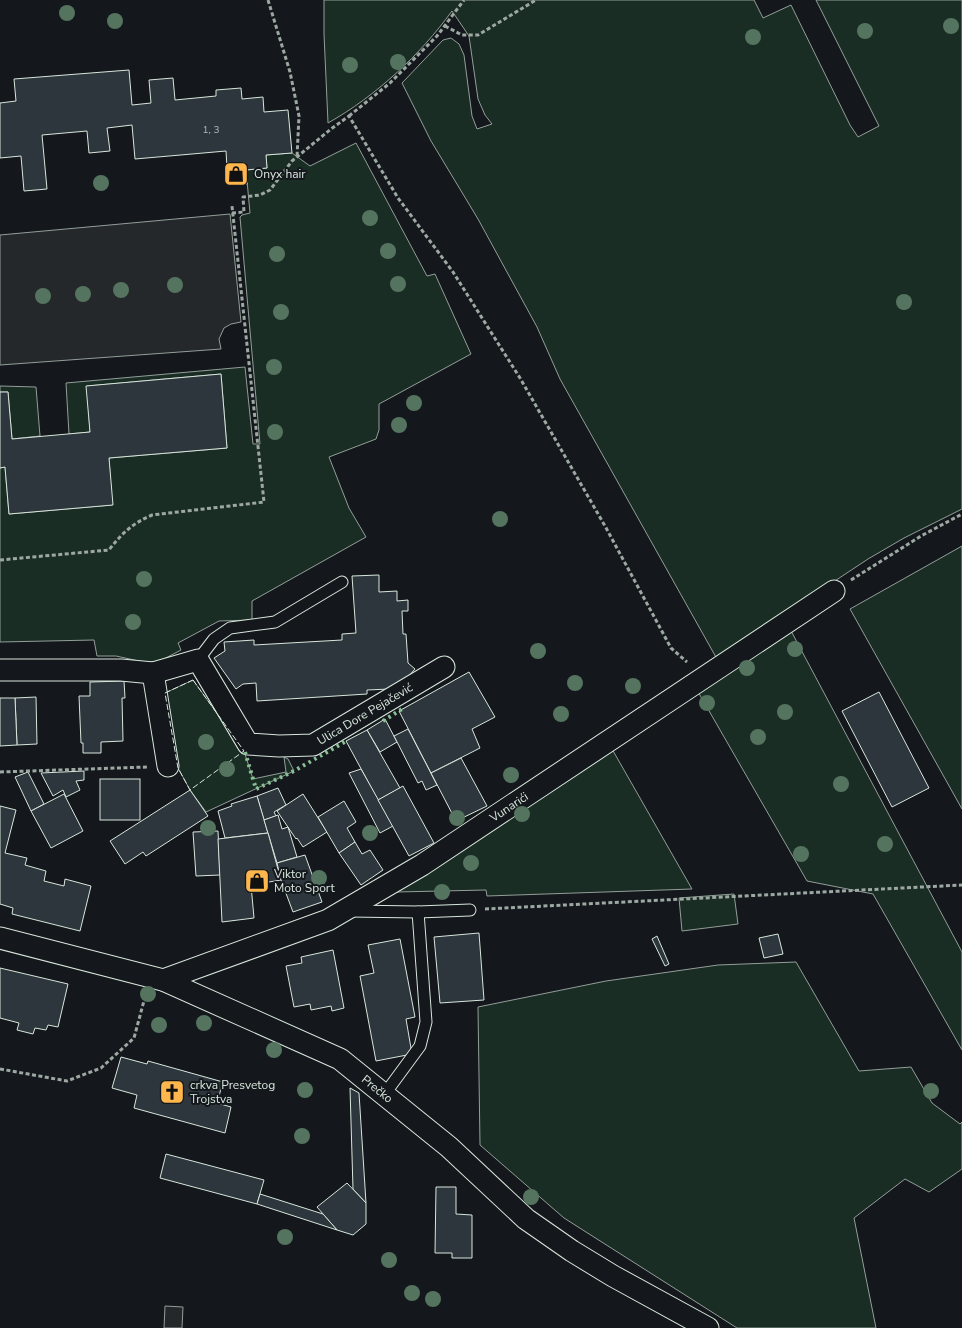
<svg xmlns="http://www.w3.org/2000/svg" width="962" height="1328" viewBox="0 0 962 1328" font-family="'Nunito Sans',sans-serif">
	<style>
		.green { fill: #1a2d24; stroke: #939e99 }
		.parking { fill: #24282b; stroke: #939e99 }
		.building { fill: #2c363c; stroke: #d8e6dc }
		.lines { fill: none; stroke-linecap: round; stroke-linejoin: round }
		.lane-casing { stroke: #d8e6dc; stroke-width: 13 }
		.street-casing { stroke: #d8e6dc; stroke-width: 23 }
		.path { stroke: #9da8a2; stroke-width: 3; stroke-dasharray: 4 2.5; stroke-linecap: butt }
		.lane { stroke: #14181c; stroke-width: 11 }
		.street { stroke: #14181c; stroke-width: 21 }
		.hedge { stroke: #8ac095; stroke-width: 4; stroke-dasharray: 2.5 4; stroke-linecap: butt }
		.fence { stroke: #d8e6dc; stroke-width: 1; stroke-dasharray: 6 2.5; stroke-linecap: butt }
		.tree { fill: #55745f }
		.labels { text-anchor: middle; stroke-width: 4; stroke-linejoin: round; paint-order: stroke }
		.number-label { font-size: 10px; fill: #adbab4 }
		.poi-label { font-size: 12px; fill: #d8e6dc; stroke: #14181c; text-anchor: start }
		.street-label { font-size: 12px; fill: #d8e6dc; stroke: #14181c }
	</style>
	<rect width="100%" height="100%" fill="#14181c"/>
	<g class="green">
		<path d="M324 0H754L763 18 791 5 850 125 858 137 879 126 816 0H962V509L904 538 868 559 717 659 560 379 537 327 478 219 431 141 402 83 443 40 451 38 459 44 464 55 472 116 477 129 492 124 485 115 478 99 469 36 452 11C420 55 376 96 328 123L324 34Z"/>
		<path d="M356 143 427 276 435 274 471 354 379 404V430L376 439 329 457 349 508 366 537 252 601V620L219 621 178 643 181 650 160 661 148 663 116 656H97L94 640 0 642V468L5 467 9 514 112 505 109 458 227 448 221 374 87 386 90 432 69 434 66 383 245 367 253 444H260L240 217 242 215 250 213 246 170 267 168 266 155 292 153 310 166Z"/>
		<path d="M0 386 36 387 40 436 12 439 8 392H0Z"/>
		<path d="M962 546V809L850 609Z"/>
		<path d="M790 629 962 952V1050L873 894 807 881 697 690Z"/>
		<path d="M193 680 244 751 253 779 286 772 284 757 288 759 294 771 206 812 190 790 178 768 165 693Z"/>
		<path d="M612 749 692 889 487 896 486 890 396 892Z"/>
		<path d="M734 894 738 924 682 931 679 898Z"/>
		<path d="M796 962 859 1071 911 1067 932 1103 960 1124 962 1122V1169L929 1192 905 1179 854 1218 876 1328H737L564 1218 480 1145 478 1007 606 981 718 965Z"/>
	</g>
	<g class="parking">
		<path d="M230 214 241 322 231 324 224 328 219 339 221 349 0 365V235Z"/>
		<path d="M165 1306 183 1307 182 1328H164Z"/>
	</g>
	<g class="building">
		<path d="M129 70 132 105 151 103 149 80 173 78 175 100 216 96V90L241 88 242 99 263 97 264 112 288 110 292 153 266 155 267 168 246 170 247 184 228 185 226 151 135 159 132 125 107 128 110 151 89 153 87 131 42 135 47 189 24 191 21 156 0 158V103L16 101 14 79Z"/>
		<path d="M221 374 227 448 109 458 113 505 9 514 5 467 0 468V392H8L12 439 90 432 86 386Z"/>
		<path d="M379 575V592L397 591V601L408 600V611H402L403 634H406L408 663 415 669 394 693 390 689 367 690V694L257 701 256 683 243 684 236 689 214 658 225 651 224 642 254 640V645L342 640V634L356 633 352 576Z"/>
		<path d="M469 672 495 717 472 729 480 748 431 773 399 711Z"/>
		<path d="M124 681 125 698H122L123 741 101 742V753H83V743H81L79 696H90V682Z"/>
		<path d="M879 692 929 788 892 807 842 711Z"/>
		<path d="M36 697 37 744 17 745 15 698Z"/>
		<path d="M0 698H15L17 745 0 746Z"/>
		<path d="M385 719 397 742 380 752 367 730Z"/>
		<path d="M408 729 437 785 426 790 422 781 418 783 394 736Z"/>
		<path d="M367 730 400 788 378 800 346 741Z"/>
		<path d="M461 758 487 806 456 821 431 773Z"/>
		<path d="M361 769 393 826 380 833 349 773Z"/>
		<path d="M84 771V780L76 781 80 790 66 797 63 790 53 796 41 773Z"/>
		<path d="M28 772 44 804 31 811 15 777Z"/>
		<rect x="100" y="779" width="40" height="41"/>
		<path d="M403 786 434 843 409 856 378 800Z"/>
		<path d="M278 788 286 805 274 812 276 816 264 820 257 796Z"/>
		<path d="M190 790 208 816 146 856 143 852 125 864 110 841Z"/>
		<path d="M64 794 83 831 51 848 31 811Z"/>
		<path d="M303 794 327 832 303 847 297 838 296 839 277 811Z"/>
		<path d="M257 796 268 833 225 838 218 811 232 806 231 804Z"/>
		<path d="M344 801 356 822 347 828 355 842 339 853 318 817Z"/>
		<path d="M0 806 16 810 5 853 27 858 25 865 46 871 44 881 64 886 65 879 91 886 80 931 12 914 13 908 0 904Z"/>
		<path d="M278 815 282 829 288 827 297 857 277 863 264 820Z"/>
		<path d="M218 831 220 875 196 876 193 832Z"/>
		<path d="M268 833 281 880 251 885 254 918 222 922 218 839Z"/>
		<path d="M355 842 362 854 370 850 383 870 361 885 339 853Z"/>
		<path d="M305 855 322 902 293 912 281 880 277 863Z"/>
		<path d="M479 933 484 1000 440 1003 434 937Z"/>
		<path d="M778 934 783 954 764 958 759 938Z"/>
		<path d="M657 936 669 964 665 966 652 939Z"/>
		<path d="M400 939 415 1017 406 1019 412 1054 376 1061 360 976 374 973 368 945Z"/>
		<path d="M333 950 344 1008 332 1011 331 1006 311 1010 310 1004 294 1007 286 966 302 963 301 957Z"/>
		<path d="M0 968 68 984 58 1027 48 1025 46 1030 35 1028 33 1034 17 1030 19 1023 0 1018Z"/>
		<path d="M121 1057 147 1064 148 1061 223 1082 217 1103 231 1107 225 1133 134 1108 137 1095 112 1088Z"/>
		<path d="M350 1088 359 1093 366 1203 353 1189Z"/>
		<path d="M166 1154 264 1180 257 1204 160 1178Z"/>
		<path d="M347 1183 366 1203V1224L353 1235 337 1230 317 1207Z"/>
		<path d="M436 1187H456V1214L472 1215V1258H452V1253H435Z"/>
		<path d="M260 1194 323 1214 337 1230 257 1204Z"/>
	</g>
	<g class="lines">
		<defs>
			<g id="lane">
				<path d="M198 660 214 639 230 628 275 622 342 582"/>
				<path d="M349 911 418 912 470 910"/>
				<path d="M384 1095 420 1046 426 1022 418 912"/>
			</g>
			<g id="street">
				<path d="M0 670H121L153 673 168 766"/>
				<path id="s1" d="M153 673 198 660 248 744 279 746 313 745 444 667"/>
				<path id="s2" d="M0 938 163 980 340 1059 449 1147 526 1219 572 1251 613 1276 708 1328"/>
				<path id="s3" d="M163 980 328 920 422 865 834 591"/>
			</g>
		</defs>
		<use href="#lane" class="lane-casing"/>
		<use href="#street" class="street-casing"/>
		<g class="path">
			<path d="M268 0 290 72 299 116 297 157"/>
			<path d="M445 26 462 35H478L536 0"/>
			<path d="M349 116 390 83 437 36 464 0"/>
			<path d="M232 213 244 212 243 197 260 195 270 190 292 161 331 129 349 116 398 198 453 272 520 378 605 526 671 648 687 662"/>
			<path d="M0 560 109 550C121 534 133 523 152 515L264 502 232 206"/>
			<path d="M851 580 921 536 962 514"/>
			<path d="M0 772 147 767"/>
			<path d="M485 909 962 885"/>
			<path d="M0 1069 67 1081 101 1068 134 1038 145 997"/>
		</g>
		<use href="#lane" class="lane"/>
		<use href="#street" class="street"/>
		<g class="hedge">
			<path d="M383 721 402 709"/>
			<path d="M245 752 256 789 294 771 348 740"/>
		</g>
		<path class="fence" d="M193 680 244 751 190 790 178 768 165 693Z"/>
	</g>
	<g class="tree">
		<circle cx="67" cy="13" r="8"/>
		<circle cx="115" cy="21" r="8"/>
		<circle cx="951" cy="26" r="8"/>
		<circle cx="865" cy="31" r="8"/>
		<circle cx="753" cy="37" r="8"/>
		<circle cx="398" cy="62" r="8"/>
		<circle cx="350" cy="65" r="8"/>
		<circle cx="101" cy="183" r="8"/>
		<circle cx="370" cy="218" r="8"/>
		<circle cx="388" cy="251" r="8"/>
		<circle cx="277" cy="254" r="8"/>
		<circle cx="398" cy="284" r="8"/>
		<circle cx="175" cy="285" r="8"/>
		<circle cx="121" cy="290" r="8"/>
		<circle cx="83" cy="294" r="8"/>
		<circle cx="43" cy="296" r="8"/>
		<circle cx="904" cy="302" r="8"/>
		<circle cx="281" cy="312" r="8"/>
		<circle cx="274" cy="367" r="8"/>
		<circle cx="414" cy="403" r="8"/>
		<circle cx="399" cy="425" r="8"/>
		<circle cx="275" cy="432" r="8"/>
		<circle cx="500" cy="519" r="8"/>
		<circle cx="144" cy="579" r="8"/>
		<circle cx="133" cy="622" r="8"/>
		<circle cx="795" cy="649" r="8"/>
		<circle cx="538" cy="651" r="8"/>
		<circle cx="747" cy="668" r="8"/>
		<circle cx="575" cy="683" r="8"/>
		<circle cx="633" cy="686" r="8"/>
		<circle cx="707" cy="703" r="8"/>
		<circle cx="785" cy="712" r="8"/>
		<circle cx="561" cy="714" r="8"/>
		<circle cx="758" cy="737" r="8"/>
		<circle cx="206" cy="742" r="8"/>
		<circle cx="227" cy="769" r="8"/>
		<circle cx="511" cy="775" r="8"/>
		<circle cx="841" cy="784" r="8"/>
		<circle cx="522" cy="814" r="8"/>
		<circle cx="457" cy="818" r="8"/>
		<circle cx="208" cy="828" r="8"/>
		<circle cx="370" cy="833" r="8"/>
		<circle cx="885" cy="844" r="8"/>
		<circle cx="801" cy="854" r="8"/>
		<circle cx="471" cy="863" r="8"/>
		<circle cx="319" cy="878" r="8"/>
		<circle cx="442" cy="892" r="8"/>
		<circle cx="148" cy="994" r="8"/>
		<circle cx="204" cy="1023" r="8"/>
		<circle cx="159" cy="1025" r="8"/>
		<circle cx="274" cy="1050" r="8"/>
		<circle cx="305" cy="1090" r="8"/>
		<circle cx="931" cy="1091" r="8"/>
		<circle cx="302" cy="1136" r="8"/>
		<circle cx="531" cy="1197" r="8"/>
		<circle cx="285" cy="1237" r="8"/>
		<circle cx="389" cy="1260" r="8"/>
		<circle cx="412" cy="1293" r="8"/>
		<circle cx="433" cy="1299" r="8"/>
	</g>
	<defs>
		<symbol id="shop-square" viewBox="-11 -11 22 22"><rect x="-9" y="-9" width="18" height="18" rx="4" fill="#ffb74d" stroke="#14181c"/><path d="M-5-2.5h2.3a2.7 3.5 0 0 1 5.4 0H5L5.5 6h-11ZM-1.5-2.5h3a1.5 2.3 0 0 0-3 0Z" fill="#111"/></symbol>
		<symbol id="church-square" viewBox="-11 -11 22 22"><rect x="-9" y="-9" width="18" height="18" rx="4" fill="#ffb74d" stroke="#14181c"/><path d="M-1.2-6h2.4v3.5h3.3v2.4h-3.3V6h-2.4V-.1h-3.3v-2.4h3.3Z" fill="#111"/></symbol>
	</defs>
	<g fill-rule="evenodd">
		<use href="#shop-square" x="222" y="160" width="28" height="28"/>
		<use href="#shop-square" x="243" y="867" width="28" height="28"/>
		<use href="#church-square" x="158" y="1078" width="28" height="28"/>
	</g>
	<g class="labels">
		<g class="number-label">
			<text x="211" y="133">1, 3</text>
		</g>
		<g class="poi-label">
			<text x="254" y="178">Onyx hair</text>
			<text x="274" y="878">Viktor<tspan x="274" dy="14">Moto Sport</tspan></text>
			<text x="190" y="1089">crkva Presvetog<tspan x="190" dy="14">Trojstva</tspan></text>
		</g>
		<g class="street-label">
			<text dy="4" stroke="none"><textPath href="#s1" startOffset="270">Ulica Dore Pejačević</textPath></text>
			<text dy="4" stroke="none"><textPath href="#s3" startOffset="389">Vunarići</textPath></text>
			<text dy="4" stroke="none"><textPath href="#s2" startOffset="410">Prečko</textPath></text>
		</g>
	</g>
</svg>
